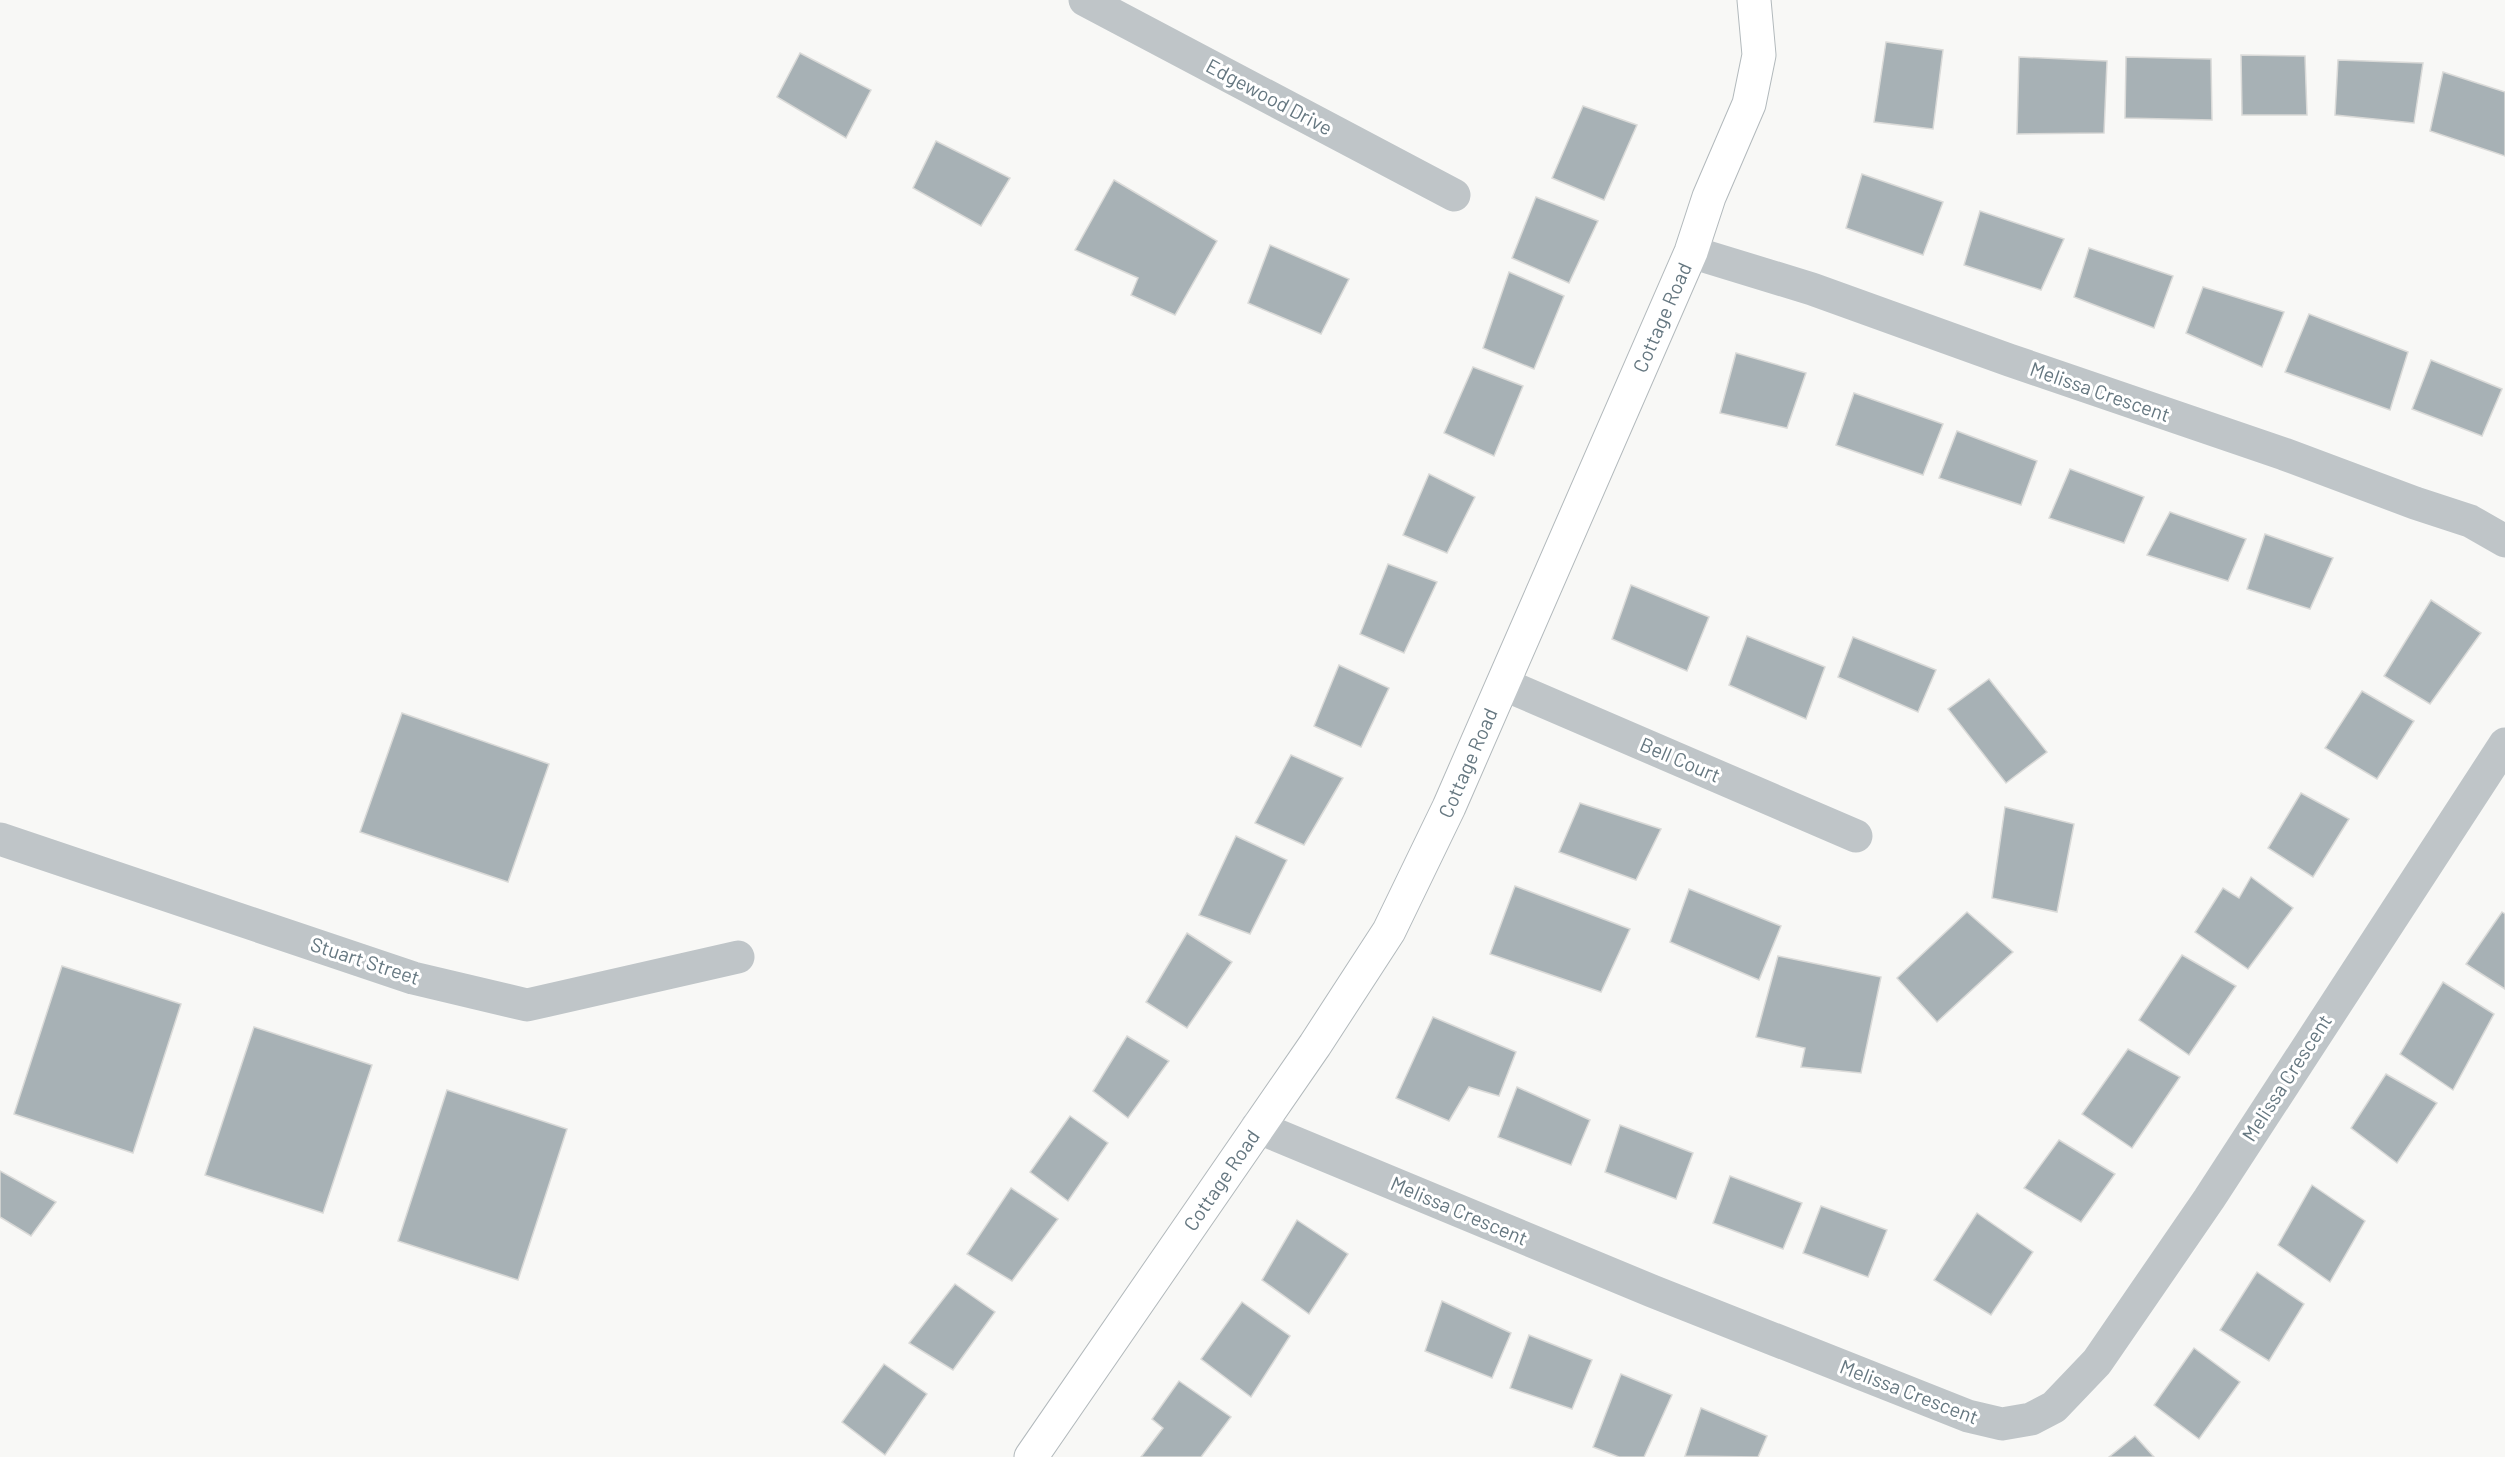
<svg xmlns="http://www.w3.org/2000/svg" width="2505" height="1457" viewBox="0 0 2505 1457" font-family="Barlow,sans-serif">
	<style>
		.building { fill: #a7b1b5; stroke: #dadad8; stroke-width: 1.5 }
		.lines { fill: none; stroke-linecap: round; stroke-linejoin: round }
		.secondary-casing { stroke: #b2b9bc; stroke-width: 35 }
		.street { stroke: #bfc5c8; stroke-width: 33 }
		.secondary { stroke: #fff; stroke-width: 33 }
		.labels { text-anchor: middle; stroke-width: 6; stroke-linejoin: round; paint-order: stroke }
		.street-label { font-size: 20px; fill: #657780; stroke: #fff }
	</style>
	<rect width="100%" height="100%" fill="#f8f8f6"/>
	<g class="building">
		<path d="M1886 42 1943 50 1933 129 1874 122Z"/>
		<path d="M800 53 871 90 846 138 777 97Z"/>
		<path d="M2241 55 2305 56 2307 115H2242Z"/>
		<path d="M2019 57 2107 61 2104 133 2017 134Z"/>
		<path d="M2126 57 2211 59 2212 120 2125 118Z"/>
		<path d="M2338 60 2423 63 2414 123 2335 115Z"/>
		<path d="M2443 72 2505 92V156L2430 131Z"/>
		<path d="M1583 106 1637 125 1604 200 1552 178Z"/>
		<path d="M936 141 1010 178 981 226 913 188Z"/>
		<path d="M1862 174 1943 202 1923 255 1846 228Z"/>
		<path d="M1114 180 1217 241 1175 315 1131 295 1138 278 1075 250Z"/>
		<path d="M1536 197 1598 221 1569 283 1512 258Z"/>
		<path d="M1980 211 2064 239 2041 290 1964 265Z"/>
		<path d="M1270 245 1349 279 1321 334 1248 303Z"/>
		<path d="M2089 248 2173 276 2154 328 2074 297Z"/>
		<path d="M1509 272 1564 296 1534 369 1483 348Z"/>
		<path d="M2203 287 2284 312 2262 367 2186 333Z"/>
		<path d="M2309 314 2408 352 2390 410 2285 372Z"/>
		<path d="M1736 353 1806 373 1787 428 1720 413Z"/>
		<path d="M2431 360 2502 389 2482 436 2412 409Z"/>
		<path d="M1473 367 1523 386 1494 456 1444 433Z"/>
		<path d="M1854 393 1943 424 1923 475 1836 445Z"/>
		<path d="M1957 431 2037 461 2021 505 1939 478Z"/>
		<path d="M2070 469 2144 497 2124 543 2049 518Z"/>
		<path d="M1429 474 1475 497 1447 553 1403 535Z"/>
		<path d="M2170 512 2246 539 2228 581 2147 555Z"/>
		<path d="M2265 534 2333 558 2310 609 2247 589Z"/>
		<path d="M1388 564 1437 582 1404 653 1360 634Z"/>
		<path d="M1631 585 1709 617 1687 671 1612 639Z"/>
		<path d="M2431 600 2481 633 2430 704 2384 676Z"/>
		<path d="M1747 636 1825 667 1806 719 1729 685Z"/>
		<path d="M1853 637 1936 670 1918 712 1838 677Z"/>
		<path d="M1339 665 1389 688 1361 747 1314 726Z"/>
		<path d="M1989 679 2047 752 2006 783 1948 709Z"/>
		<path d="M2362 691 2414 721 2377 779 2325 748Z"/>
		<path d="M402 713 549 764 508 882 360 832Z"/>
		<path d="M1291 755 1343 778 1304 845 1255 823Z"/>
		<path d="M2301 793 2349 819 2313 877 2268 848Z"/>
		<path d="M1580 803 1661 829 1636 880 1559 852Z"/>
		<path d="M2005 807 2074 824 2057 912 1992 898Z"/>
		<path d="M1236 836 1287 860 1250 934 1199 915Z"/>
		<path d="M2251 877 2293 908 2248 969 2195 932 2223 888 2239 898Z"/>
		<path d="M1515 886 1630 929 1601 992 1490 954Z"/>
		<path d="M1689 889 1781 926 1759 980 1670 942Z"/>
		<path d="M1967 912 2013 952 1937 1022 1897 978Z"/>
		<path d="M2502 912 2505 914V989L2466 964Z"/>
		<path d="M1187 933 1232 962 1187 1028 1146 1002Z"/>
		<path d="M2182 955 2236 986 2189 1055 2139 1020Z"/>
		<path d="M1778 956 1881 977 1861 1073 1801 1067 1805 1048 1756 1037Z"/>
		<path d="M62 966 181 1004 133 1153 14 1114Z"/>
		<path d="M2443 982 2494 1014 2453 1090 2400 1054Z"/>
		<path d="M1433 1017 1516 1052 1499 1096 1469 1087 1449 1121 1396 1098Z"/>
		<path d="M254 1027 372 1065 323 1213 205 1175Z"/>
		<path d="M1127 1036 1169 1061 1128 1118 1093 1091Z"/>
		<path d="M2128 1049 2180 1077 2132 1148 2082 1114Z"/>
		<path d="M2386 1074 2437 1103 2397 1163 2351 1128Z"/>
		<path d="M1517 1087 1590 1120 1571 1165 1498 1137Z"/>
		<path d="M447 1090 567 1129 518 1280 398 1241Z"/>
		<path d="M1070 1116 1108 1143 1068 1201 1030 1172Z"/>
		<path d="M1620 1125 1693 1153 1676 1199 1605 1172Z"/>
		<path d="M2059 1140 2115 1174 2081 1222 2024 1188Z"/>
		<path d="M0 1171 56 1202 31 1236 0 1217Z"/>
		<path d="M1730 1176 1802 1203 1783 1249 1713 1223Z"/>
		<path d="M2312 1185 2365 1221 2330 1282 2278 1245Z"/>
		<path d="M1011 1188 1058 1219 1012 1281 967 1254Z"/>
		<path d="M1821 1206 1887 1230 1868 1277 1803 1253Z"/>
		<path d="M1977 1213 2033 1252 1991 1315 1934 1280Z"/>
		<path d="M1297 1220 1348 1254 1309 1314 1262 1280Z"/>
		<path d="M2257 1272 2304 1304 2269 1361 2220 1330Z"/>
		<path d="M955 1284 995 1312 953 1370 909 1343Z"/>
		<path d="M1442 1301 1511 1333 1492 1378 1425 1351Z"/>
		<path d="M1242 1302 1290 1336 1251 1397 1201 1359Z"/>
		<path d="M1529 1335 1592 1360 1572 1409 1510 1388Z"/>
		<path d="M2194 1348 2240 1382 2199 1439 2154 1405Z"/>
		<path d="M884 1364 927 1394 885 1455 842 1422Z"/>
		<path d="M1621 1374 1672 1395 1644 1457H1619L1593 1447Z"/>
		<path d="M1179 1381 1231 1417 1201 1457H1141L1163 1428 1152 1419Z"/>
		<path d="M1701 1408 1767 1436 1758 1457 1685 1456Z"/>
		<path d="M2135 1436 2154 1457H2109Z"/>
	</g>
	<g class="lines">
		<defs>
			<g id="secondary">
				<path id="s1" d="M1031 1457 1315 1045 1389 931 1449 807 1691 252 1709 197 1749 104 1759 55 1754 0"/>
			</g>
		</defs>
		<use href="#secondary" class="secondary-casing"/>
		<g class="street">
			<path d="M1085 0 1454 195"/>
			<path d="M1691 252 1812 289 2009 360 2284 454 2415 503 2470 521 2505 541"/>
			<path d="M1503 684 1856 836"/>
			<path d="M0 839 413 978 527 1005 738 957"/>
			<path d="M1257 1127 1652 1291 1968 1416 2002 1424 2031 1419 2054 1407 2097 1362 2209 1199 2505 744"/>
		</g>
		<use href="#secondary" class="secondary"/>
	</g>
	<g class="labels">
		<g class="street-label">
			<text transform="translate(1269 97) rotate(28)" y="7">Edgewood Drive</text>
			<text dy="7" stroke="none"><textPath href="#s1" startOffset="1308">Cottage Road</textPath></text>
			<text transform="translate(2100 392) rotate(19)" y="7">Melissa Crescent</text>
			<text transform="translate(1680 760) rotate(23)" y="7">Bell Court</text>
			<text dy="7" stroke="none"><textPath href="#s1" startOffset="822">Cottage Road</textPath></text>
			<text transform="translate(365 961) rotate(18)" y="7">Stuart Street</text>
			<text transform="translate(2287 1078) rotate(-57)" y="7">Melissa Crescent</text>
			<text dy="7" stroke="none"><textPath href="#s1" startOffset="336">Cottage Road</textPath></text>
			<text transform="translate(1459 1211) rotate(23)" y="7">Melissa Crescent</text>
			<text transform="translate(1909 1392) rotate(21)" y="7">Melissa Crescent</text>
		</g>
	</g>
</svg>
